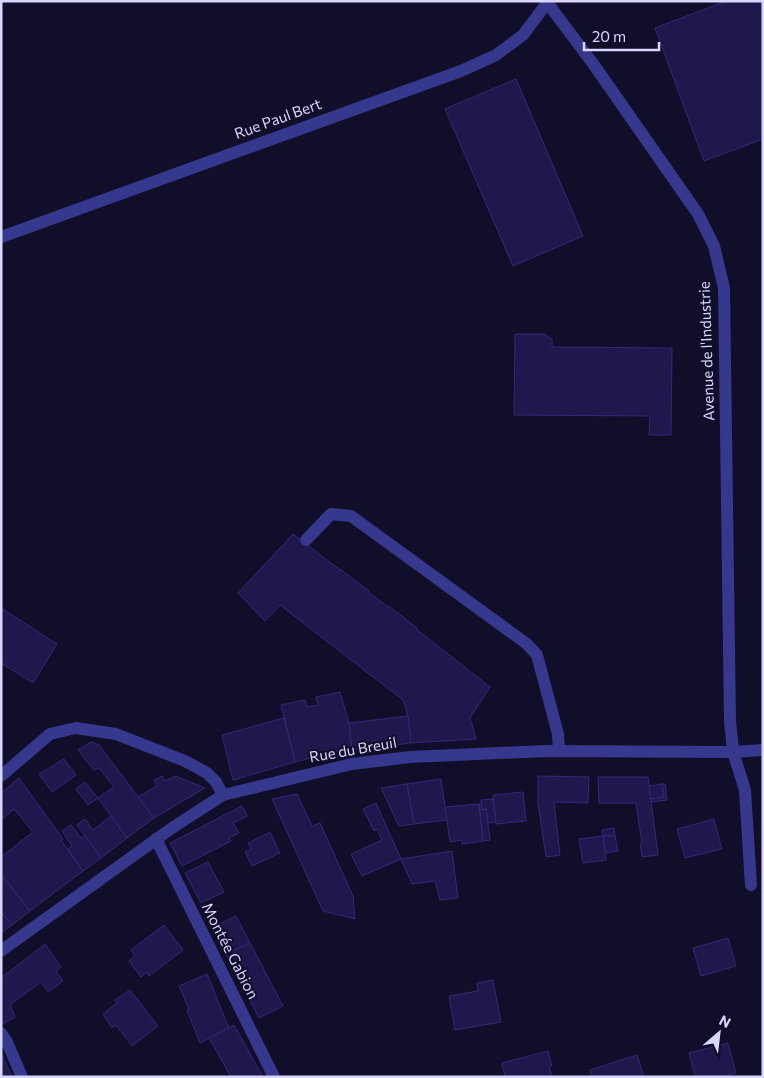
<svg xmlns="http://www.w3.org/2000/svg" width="764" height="1078" viewBox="0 0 764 1078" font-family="Commissioner,sans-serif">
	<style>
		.building { fill: #1f184d; stroke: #33287b }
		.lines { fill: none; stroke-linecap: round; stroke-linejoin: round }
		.minor { stroke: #35388d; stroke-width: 12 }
		.labels { text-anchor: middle; stroke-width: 4; stroke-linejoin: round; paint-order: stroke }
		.street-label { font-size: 15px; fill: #d9d7ff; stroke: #110e2a }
	</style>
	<rect width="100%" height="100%" fill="#110e2a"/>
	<g class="building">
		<path d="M726 1H763V139L704 161 655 28Z"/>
		<path d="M516 79 583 236 513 266 445 109Z"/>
		<path d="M515 334H544L552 339V347L672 348 671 435H649L650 416 514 415Z"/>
		<path d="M293 534 340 570V569L369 591 368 592 388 607 389 606 417 628 416 629 490 687 470 718 476 739 411 743 408 716 403 700 280 605 265 621 238 593Z"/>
		<path d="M1 608 57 644 33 683 1 663Z"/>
		<path d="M340 692 349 723 352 750 334 752 295 762 281 705 305 700 307 707 318 705 316 697Z"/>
		<path d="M408 716 411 743 352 750 349 723Z"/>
		<path d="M284 718 295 762 233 780 222 735Z"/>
		<path d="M91 742 99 745 154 818 127 838 98 798 114 787 99 768 94 770 78 750Z"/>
		<path d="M64 759 76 775 52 792 39 774Z"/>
		<path d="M162 776 165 781 175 776 205 788 154 818 138 797 157 786 154 780Z"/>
		<path d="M538 776 589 777 588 803 554 802 560 855 546 857 538 803Z"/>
		<path d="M598 777H648L658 855 642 857 640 844 642 843 636 803H599Z"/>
		<path d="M19 778 63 839 61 840 83 871 30 911 1 874V857L33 832 14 809 1 820V793Z"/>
		<path d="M441 779 447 820 414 824 407 784Z"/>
		<path d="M85 782 98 798 88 805 76 789Z"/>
		<path d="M407 784 414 824 399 826 381 788Z"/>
		<path d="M662 784H665L667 800 651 802V799L664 797Z"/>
		<path d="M662 784 664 797 651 799 649 786Z"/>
		<path d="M523 792 526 821 496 824 493 795Z"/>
		<path d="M297 794 312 826 320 823 353 896 355 919 323 911 272 799Z"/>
		<path d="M493 799 496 822 488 823 486 809 482 810 481 800Z"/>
		<path d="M376 803 401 859 362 876 351 854 382 840 377 829 374 831 363 809Z"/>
		<path d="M479 804H481L482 810 486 809 490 840 483 841Z"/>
		<path d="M479 804 483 841 462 844V840L450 842 445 807Z"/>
		<path d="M242 806 247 816 233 823 239 833 229 838 231 841 182 866 170 843Z"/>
		<path d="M111 816 127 838 101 858 77 825 85 819 93 830Z"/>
		<path d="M714 819 722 849 685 858 677 829Z"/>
		<path d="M71 825 81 838 85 835 101 858 83 871 68 849 72 846 62 831Z"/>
		<path d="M614 828 615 836H603L602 830Z"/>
		<path d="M270 832 280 853 252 866 245 852 251 849 248 843Z"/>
		<path d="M603 836H615L618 851 605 853Z"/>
		<path d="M603 836 606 860 583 863 579 839Z"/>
		<path d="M452 851 458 898 440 900 435 881 412 884 401 859Z"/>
		<path d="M208 862 224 892 201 903 185 873Z"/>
		<path d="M3 877 30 911 12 925 1 912V878Z"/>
		<path d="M1 912 12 925 1 933Z"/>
		<path d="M236 916 250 943 226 954 213 927Z"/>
		<path d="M164 925 183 950 149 976 147 972 141 977 129 961 135 956 131 950Z"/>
		<path d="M728 938 736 966 701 976 693 948Z"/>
		<path d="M250 943 283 1006 259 1018 226 954Z"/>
		<path d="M45 944 61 967 56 971 63 981 48 992 41 982 10 1005 15 1017 1 1025V978Z"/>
		<path d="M207 974 229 1028 200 1043 187 1010 189 1009 179 986Z"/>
		<path d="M493 980 501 1022 455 1030 449 996 478 991 477 983Z"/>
		<path d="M130 990 158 1026 132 1046 116 1025 112 1028 103 1014 117 1003 115 1000Z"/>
		<path d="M234 1025 262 1075 259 1077H231L209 1038Z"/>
		<path d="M728 1043 736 1073 722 1077H695L689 1053Z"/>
		<path d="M548 1051 552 1066H549L552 1077H505L502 1063Z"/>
		<path d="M1 1053 12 1077H1Z"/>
		<path d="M637 1055 644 1077H592L590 1070Z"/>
	</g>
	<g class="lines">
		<g class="minor">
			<path d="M546 1 594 65 698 214 714 246 724 288 730 720 733 752 745 790 751 885"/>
			<path d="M1 237 461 71 496 55 523 35 547 3"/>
			<path d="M306 540 331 514 351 516 527 644 537 655 558 734 559 751"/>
			<path d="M1 776 50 734 76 728 116 734 185 761 207 773 216 782 223 795"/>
			<path d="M156 839 274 1077"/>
			<path d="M1 951 172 828 223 795 352 764 410 757 546 751 733 752 763 750"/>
			<path d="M1 1033 7 1042 22 1077"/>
		</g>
	</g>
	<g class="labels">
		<g class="street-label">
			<text transform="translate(278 119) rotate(-20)" y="5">Rue Paul Bert</text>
			<text transform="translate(707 351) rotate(-92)" y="5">Avenue de l'Industrie</text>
			<text transform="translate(353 750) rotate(-10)" y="5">Rue du Breuil</text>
			<text transform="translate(230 951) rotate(63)" y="5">Montée Gabion</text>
		</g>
	</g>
	<rect width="764" height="1078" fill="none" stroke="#d9d7ff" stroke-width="5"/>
	<g transform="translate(719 1033) rotate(28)" stroke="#110e2a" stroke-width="4" paint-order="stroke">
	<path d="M0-4L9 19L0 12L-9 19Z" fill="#d9d7ff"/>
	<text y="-8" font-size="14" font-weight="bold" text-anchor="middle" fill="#d9d7ff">N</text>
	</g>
	<path d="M584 42v8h75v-8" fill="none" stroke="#d9d7ff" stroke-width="2.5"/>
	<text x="592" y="42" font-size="15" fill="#d9d7ff" stroke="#110e2a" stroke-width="4" paint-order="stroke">20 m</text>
</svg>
